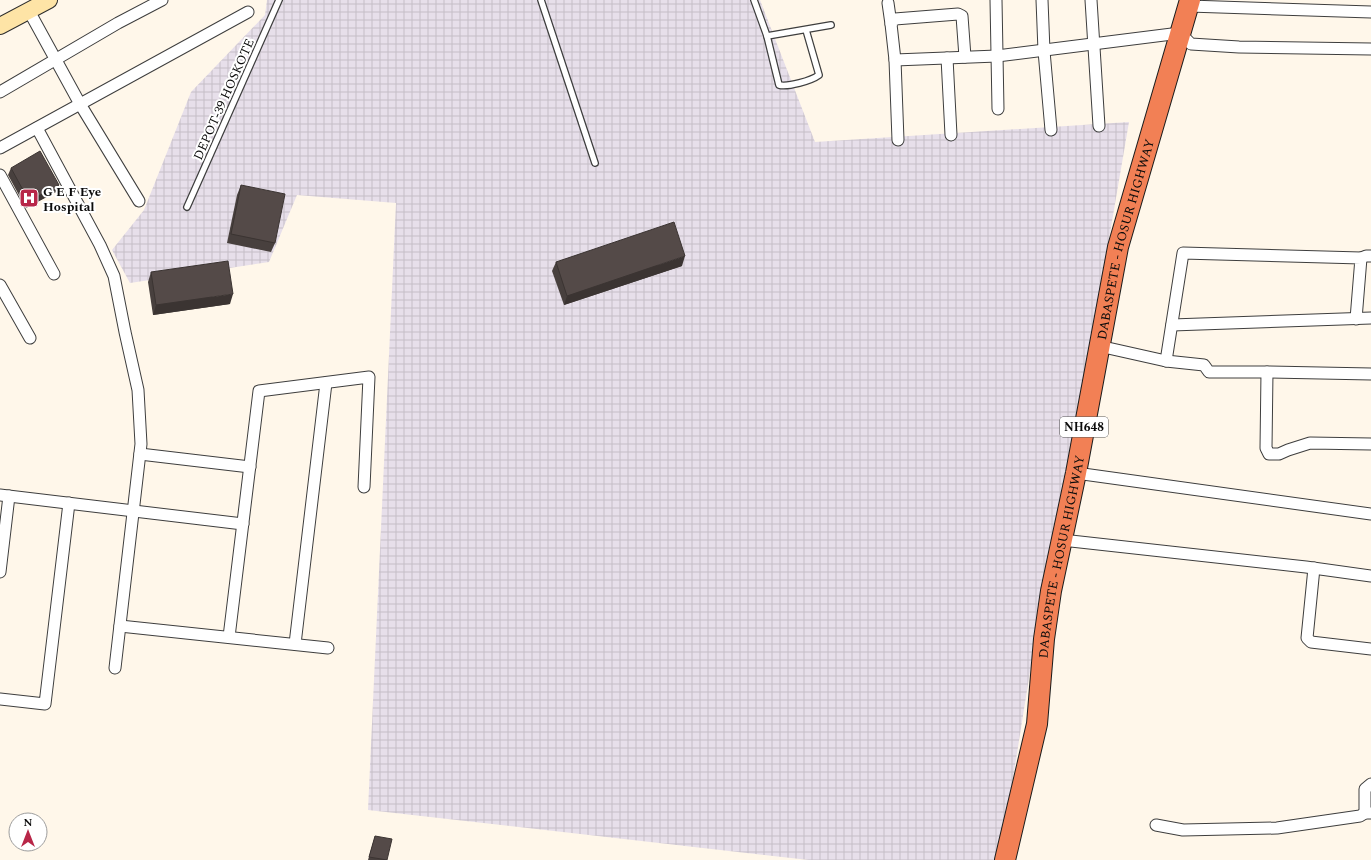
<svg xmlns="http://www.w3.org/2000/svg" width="1371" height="860" viewBox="0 0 1371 860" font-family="Spectral,serif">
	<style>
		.industrial { fill: url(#industrial-grid) }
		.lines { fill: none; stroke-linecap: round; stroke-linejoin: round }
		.lane-casing { stroke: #3e3e3e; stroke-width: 8 }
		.street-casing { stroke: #3e3e3e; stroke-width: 13 }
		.secondary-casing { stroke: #2d2d2d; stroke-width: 18 }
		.highway-casing { stroke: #1c1c1c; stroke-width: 22 }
		.lane { stroke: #fff; stroke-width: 5.5 }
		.street { stroke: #fff; stroke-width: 11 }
		.secondary { stroke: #fee4a6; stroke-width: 16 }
		.highway { stroke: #f28055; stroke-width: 20 }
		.wall { fill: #48403e }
		.shaded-wall { fill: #3b3432 }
		.building { fill: #544a48; stroke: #3b3432 }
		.labels { text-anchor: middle; stroke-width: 4; stroke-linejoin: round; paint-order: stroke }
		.shield { fill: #fff; stroke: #545454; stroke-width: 1 }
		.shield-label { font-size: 12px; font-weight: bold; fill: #0b0b0b }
		.street-label { font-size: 13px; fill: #0b0b0b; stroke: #fff }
		.poi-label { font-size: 13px; font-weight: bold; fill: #0b0b0b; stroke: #fff; text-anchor: start }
	</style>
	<defs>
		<pattern id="industrial-grid" width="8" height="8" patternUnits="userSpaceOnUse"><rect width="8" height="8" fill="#e7dfea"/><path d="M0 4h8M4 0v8" fill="none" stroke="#c5bec7"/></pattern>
	</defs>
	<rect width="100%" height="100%" fill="#fff7ea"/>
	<path class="industrial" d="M267 0H760L815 142 1129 122 1063 508 1046 571 1000 860H809L368 810 396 203 297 195 269 262 130 283 112 250 144 210 191 92 265 15Z"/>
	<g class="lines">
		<defs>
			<g id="lane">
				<path d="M541 0 595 163"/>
				<path d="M754 0 767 36 779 85C788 87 811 81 819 75L806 30"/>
				<path d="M767 36 831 25"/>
				<path d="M187 207 279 0"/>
			</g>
			<g id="street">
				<path d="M996 0 998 109"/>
				<path d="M1042 0 1044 51 1051 130"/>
				<path d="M1091 0 1099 126"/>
				<path d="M888 3 891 24"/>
				<path d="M1189 6 1371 12"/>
				<path d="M29 11 80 104 139 201"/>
				<path d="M947 58 951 135"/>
				<path d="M895 60 997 56 1180 33 1191 44 1239 47 1371 49"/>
				<path d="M0 92 118 23 162 0"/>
				<path d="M37 128 100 245 114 276 125 332 138 390 141 444 115 668"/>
				<path d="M898 140 895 60 891 24 895 19 958 14 962 16 965 57"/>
				<path d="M0 148 248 12"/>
				<path d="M0 175 54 274"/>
				<path d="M1361 258 1366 256H1371"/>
				<path d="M0 285 30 338"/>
				<path d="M1172 325 1371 318"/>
				<path d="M1099 346 1166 361 1183 253 1361 258 1356 319"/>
				<path d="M1166 361 1204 365 1209 372H1267L1266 448 1269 454H1279L1288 450 1310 443 1371 444"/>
				<path d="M1267 372 1371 374"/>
				<path d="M140 454 250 467"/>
				<path d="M1076 473 1371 514"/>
				<path d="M0 495 243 524"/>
				<path d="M1062 540 1306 567 1371 576"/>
				<path d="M1314 568 1307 638 1311 642 1371 649"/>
				<path d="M0 572 9 496"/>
				<path d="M120 626 328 648"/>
				<path d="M229 637 259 391 369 377 364 487"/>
				<path d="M295 644 326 383"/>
				<path d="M0 699 45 704 69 503"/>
				<path d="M1365 813V789L1371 784"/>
				<path d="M1156 825 1183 830 1277 828 1360 816 1365 813H1371"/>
			</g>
			<path id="secondary" d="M0 26 49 0"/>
			<g id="highway">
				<path id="s1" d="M1005 860 1037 724 1044 639 1051 591 1076 473 1118 247 1190 0"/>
			</g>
		</defs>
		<use href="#lane" class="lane-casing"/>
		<use href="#street" class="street-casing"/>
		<use href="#secondary" class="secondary-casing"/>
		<use href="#highway" class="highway-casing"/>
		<use href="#lane" class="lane"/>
		<use href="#street" class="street"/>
		<use href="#secondary" class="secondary"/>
		<use href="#highway" class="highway"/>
	</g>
	<g class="wall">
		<path d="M11 168 56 192 26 208 8 175Z"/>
		<path d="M241 185 275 243 271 252 227 243 237 195Z"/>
		<path d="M556 262 682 266 564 305 552 271Z"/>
		<path d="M151 272 230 304 153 315 148 282Z"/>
		<path d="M375 836 387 860H368Z"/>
	</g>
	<g class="shaded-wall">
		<path d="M59 185 56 192 26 208 29 201Z"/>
		<path d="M685 256 682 266 564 305 567 296Z"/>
		<path d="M233 294 230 304 153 315 156 305Z"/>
	</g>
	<g class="building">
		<path d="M40 151 59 185 29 201 11 168Z"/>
		<path d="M241 185 285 194 275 243 231 234Z"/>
		<path d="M674 222 685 256 567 296 556 262Z"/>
		<path d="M228 261 233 294 156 305 151 272Z"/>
		<path d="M375 836 392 839 387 860 369 857Z"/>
	</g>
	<defs>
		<symbol id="hospital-square" viewBox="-11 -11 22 22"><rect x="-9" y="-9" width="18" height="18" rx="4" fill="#b82648" stroke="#fff"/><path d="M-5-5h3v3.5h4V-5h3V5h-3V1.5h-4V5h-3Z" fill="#fff"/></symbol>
	</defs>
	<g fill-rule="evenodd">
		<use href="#hospital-square" x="18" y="187" width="22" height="22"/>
	</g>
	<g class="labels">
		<rect class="shield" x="1060" y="417" width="48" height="20" rx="3"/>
		<g class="shield-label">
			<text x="1084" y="431">NH648</text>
		</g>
		<g class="street-label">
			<text transform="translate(223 99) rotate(-66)" y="5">DEPOT-39 HOSKOTE</text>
			<text dy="5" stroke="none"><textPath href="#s1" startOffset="633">DABASPETE - HOSUR HIGHWAY</textPath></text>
			<text dy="5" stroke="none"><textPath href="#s1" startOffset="309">DABASPETE - HOSUR HIGHWAY</textPath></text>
		</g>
		<g class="poi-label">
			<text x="43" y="196">G E F Eye<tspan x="43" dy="15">Hospital</tspan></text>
		</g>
	</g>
	<g transform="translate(28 832)"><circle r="19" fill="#ffffff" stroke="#9d9d9d"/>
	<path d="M0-3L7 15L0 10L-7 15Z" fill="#b82648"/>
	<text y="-6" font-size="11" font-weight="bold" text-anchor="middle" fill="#0b0b0b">N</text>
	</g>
</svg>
